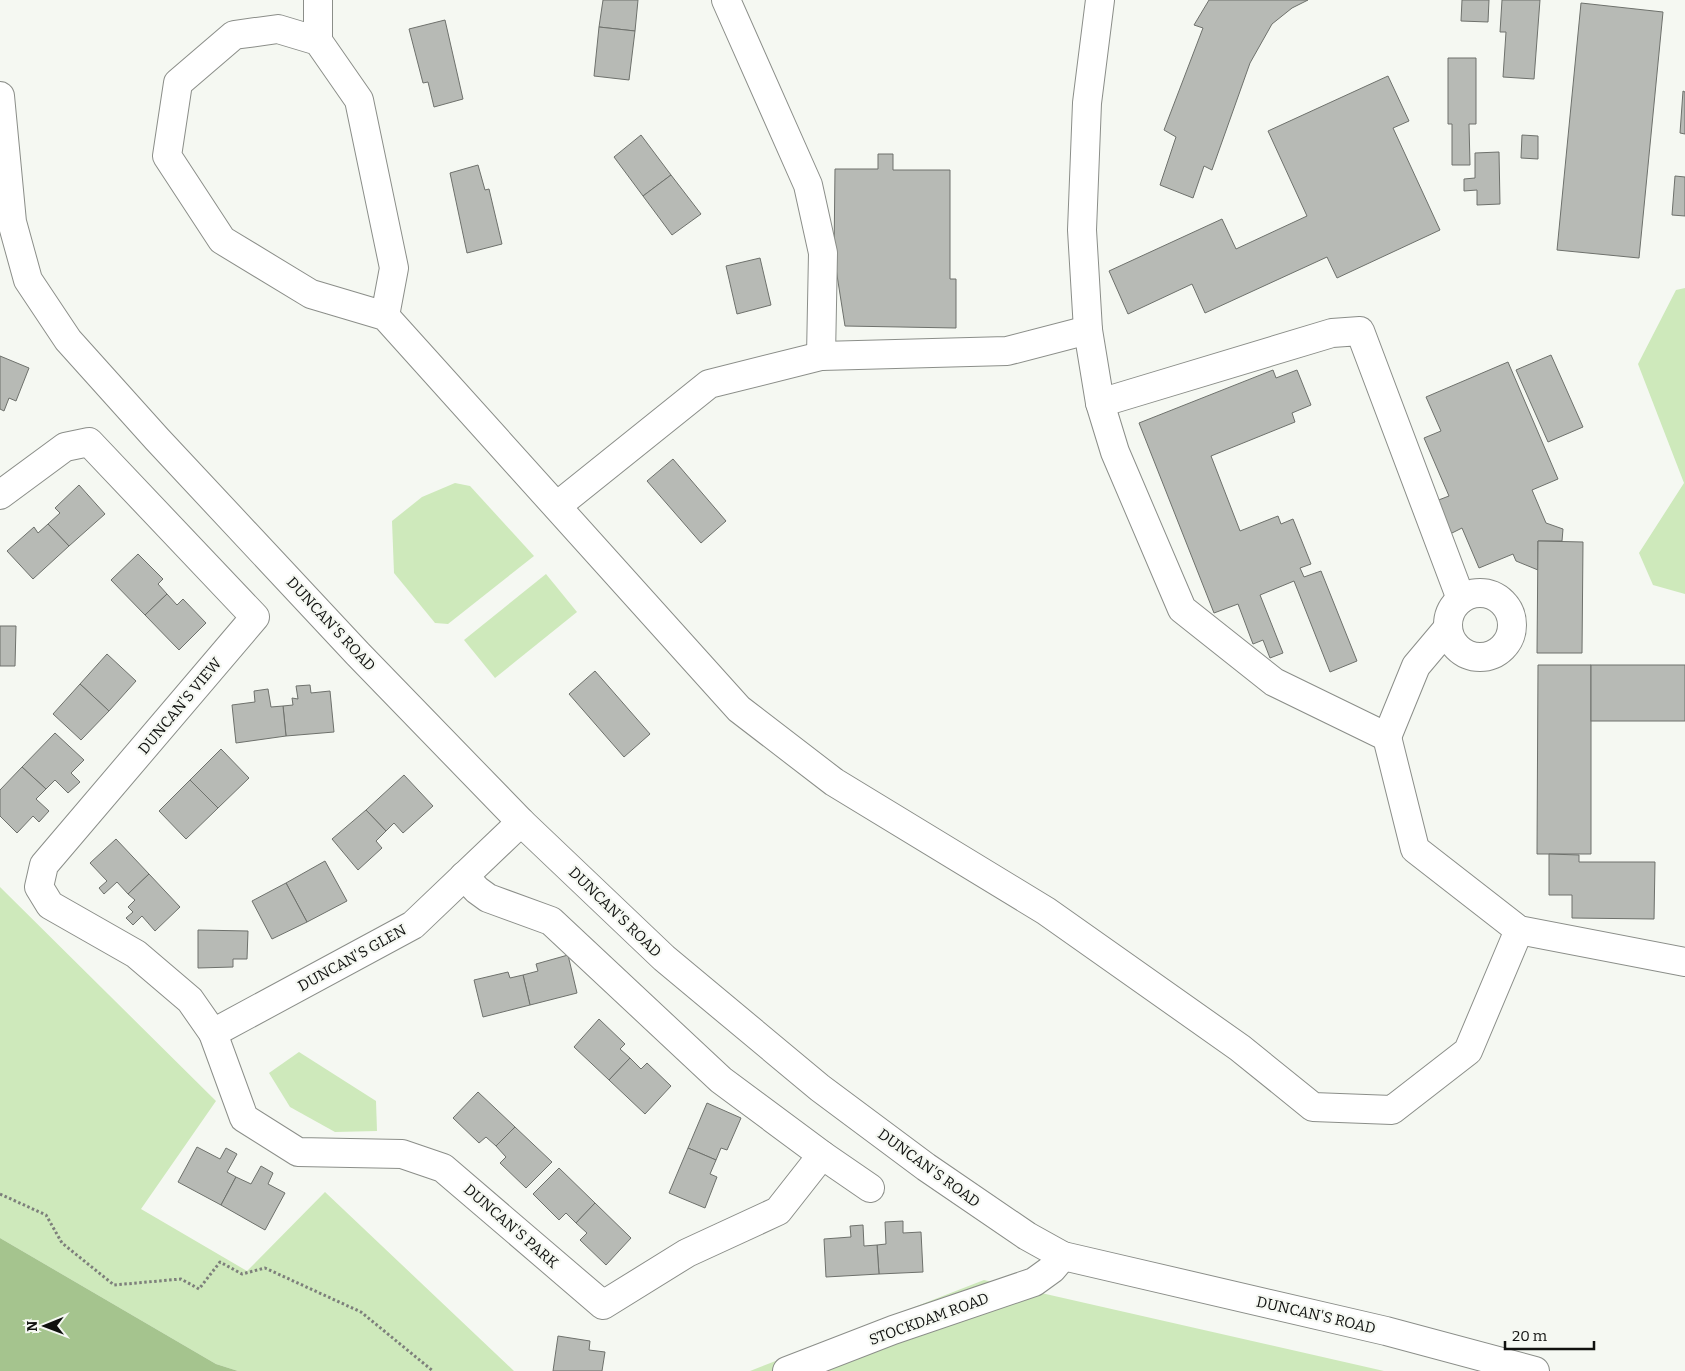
<svg xmlns="http://www.w3.org/2000/svg" width="1685" height="1371" viewBox="0 0 1685 1371" font-family="Bitter,serif">
	<style>
		.green { fill: #cee9bb }
		.water { fill: #a5c48e }
		.building { fill: #b7bab5; stroke: #6e716c }
		.lines { fill: none; stroke-linecap: round; stroke-linejoin: round }
		.minor-casing { stroke: #8b8e89; stroke-width: 30 }
		.path { stroke: #7d7f7b; stroke-width: 3; stroke-dasharray: 2.5 2.5; stroke-linecap: butt }
		.minor { stroke: #fff; stroke-width: 28 }
		.labels { text-anchor: middle; stroke-width: 4.5; stroke-linejoin: round; paint-order: stroke }
		.street-label { font-size: 15px; fill: #10110f; stroke: #f5f8f2 }
	</style>
	<rect width="100%" height="100%" fill="#f5f8f2"/>
	<g class="green">
		<path d="M1685 288V594L1653 585 1639 553 1684 483 1638 364 1676 290Z"/>
		<path d="M455 483 470 486 534 556 448 624 435 623 394 573 392 521 422 497Z"/>
		<path d="M546 574 577 612 495 678 464 640Z"/>
		<path d="M0 887 216 1101 141 1209 247 1271 325 1192 514 1371H238L216 1364 0 1238Z"/>
		<path d="M299 1052 376 1101 377 1131 335 1132 290 1107 269 1073Z"/>
		<path d="M984 1280 1384 1371H750Z"/>
	</g>
	<path class="water" d="M0 1238 216 1364 238 1371H0Z"/>
	<g class="building">
		<path d="M603 0H638L635 31 599 27Z"/>
		<path d="M1209 0H1308L1292 8 1272 24 1250 63 1212 170 1204 166 1193 198 1160 185 1176 137 1164 130 1203 28 1194 25Z"/>
		<path d="M1462 0H1489L1488 22 1461 21Z"/>
		<path d="M1502 0H1540L1534 79 1503 77 1506 32H1500Z"/>
		<path d="M1581 3 1663 12 1639 258 1557 250Z"/>
		<path d="M445 20 463 99 434 107 428 82 423 83 409 29Z"/>
		<path d="M599 27 635 31 629 80 594 76Z"/>
		<path d="M1448 58H1476V124H1469L1470 165H1452V124H1448Z"/>
		<path d="M1388 76 1409 121 1393 128 1440 230 1337 278 1327 257 1205 313 1192 284 1128 314 1109 271 1222 219 1236 249 1307 216 1268 131Z"/>
		<path d="M1683 91 1685 92V134L1680 133Z"/>
		<path d="M641 135 671 175 643 196 614 157Z"/>
		<path d="M1522 135 1538 136V159L1521 158Z"/>
		<path d="M1499 152 1500 204 1477 205V190L1464 191V179L1475 178V153Z"/>
		<path d="M878 154H893V170H950V279H956V328L845 326 834 256 835 169H878Z"/>
		<path d="M478 165 485 190 489 189 502 244 467 253 450 173Z"/>
		<path d="M671 175 701 214 672 235 643 196Z"/>
		<path d="M1675 176 1685 177V216L1672 215Z"/>
		<path d="M760 258 771 305 737 314 726 266Z"/>
		<path d="M1551 355 1583 427 1548 442 1516 370Z"/>
		<path d="M0 356 29 368 16 401 9 398 4 411 0 409Z"/>
		<path d="M1508 362 1558 479 1532 490 1546 523 1563 529 1562 541H1538V570L1516 561 1513 554 1479 568 1462 528 1450 534 1436 501 1449 496 1424 438 1441 431 1426 397Z"/>
		<path d="M1273 370 1276 378 1297 370 1311 405 1292 413 1295 422 1211 456 1240 531 1278 516 1281 524 1293 519 1311 564 1300 568 1304 577 1321 571 1357 661 1330 672 1294 581 1260 595 1283 653 1270 658 1263 640 1253 644 1238 604 1214 613 1139 423Z"/>
		<path d="M673 459 726 521 701 543 647 481Z"/>
		<path d="M79 485 105 514 69 546 48 524 60 513 55 508Z"/>
		<path d="M48 524 69 546 33 579 7 551 34 527 38 533Z"/>
		<path d="M1538 541 1583 542 1582 653H1537Z"/>
		<path d="M138 554 163 579 158 584 167 594 145 615 111 580Z"/>
		<path d="M167 594 177 605 183 599 206 623 179 650 145 615Z"/>
		<path d="M0 626H16L15 666H0Z"/>
		<path d="M107 654 136 681 109 711 80 684Z"/>
		<path d="M1538 665H1591V854H1537Z"/>
		<rect x="1591" y="665" width="94" height="56"/>
		<path d="M595 671 650 734 624 757 569 694Z"/>
		<path d="M80 684 109 711 81 740 53 714Z"/>
		<path d="M310 685 311 693 330 691 334 732 286 736 283 706 293 705 292 698 298 699 296 686Z"/>
		<path d="M268 689 271 707 283 706 286 736 236 743 232 705 255 702 254 691Z"/>
		<path d="M55 733 84 760 71 773 80 782 68 793 55 780 46 789 22 767Z"/>
		<path d="M221 749 249 778 218 808 190 780Z"/>
		<path d="M22 767 46 789 36 799 49 811 39 822 33 816 17 833 0 816V790Z"/>
		<path d="M404 775 433 806 403 833 394 823 386 831 366 810Z"/>
		<path d="M190 780 218 808 186 839 159 811Z"/>
		<path d="M366 810 386 831 376 841 382 848 358 870 332 839Z"/>
		<path d="M116 839 149 874 128 894 117 882 104 894 99 888 107 881 90 863Z"/>
		<path d="M1549 854 1579 855V862H1655L1654 919 1572 918V895H1549Z"/>
		<path d="M325 861 347 901 307 922 286 883Z"/>
		<path d="M149 874 180 907 155 931 142 916 133 925 126 918 133 912 128 907 135 900 128 894Z"/>
		<path d="M286 883 307 922 272 939 252 901Z"/>
		<path d="M198 930 248 931 247 959H233V967L198 968Z"/>
		<path d="M568 955 577 993 530 1005 523 975 538 971 536 964Z"/>
		<path d="M508 972 510 978 523 975 530 1005 483 1017 474 980Z"/>
		<path d="M599 1019 625 1044 620 1049 630 1058 609 1080 574 1047Z"/>
		<path d="M630 1058 641 1069 647 1063 671 1086 645 1114 609 1080Z"/>
		<path d="M478 1092 515 1127 496 1146 486 1137 479 1143 453 1118Z"/>
		<path d="M707 1103 741 1118 727 1150 721 1148 716 1160 688 1148Z"/>
		<path d="M515 1127 552 1162 526 1188 500 1163 506 1157 496 1146Z"/>
		<path d="M197 1147 220 1159 226 1148 237 1154 227 1172 236 1177 221 1205 178 1182Z"/>
		<path d="M688 1148 716 1160 710 1174 717 1177 705 1208 669 1193Z"/>
		<path d="M261 1166 273 1173 268 1184 285 1193 265 1230 221 1205 236 1177 251 1184Z"/>
		<path d="M559 1168 595 1203 576 1223 566 1213 559 1220 533 1194Z"/>
		<path d="M595 1203 631 1238 606 1265 580 1240 587 1233 576 1223Z"/>
		<path d="M903 1221V1233L921 1232 923 1272 879 1274 877 1245 886 1244 885 1222Z"/>
		<path d="M863 1225 864 1246 877 1245 879 1274 826 1277 824 1239 851 1237 850 1226Z"/>
		<path d="M558 1336 590 1341 589 1350 605 1352 602 1371H553Z"/>
	</g>
	<g class="lines">
		<defs>
			<g id="minor">
				<path d="M318 0V41"/>
				<path d="M726 0 808 185 823 253 821 356"/>
				<path d="M1100 0 1087 103 1082 230 1088 330 1100 403 1115 452 1182 609 1274 682 1387 737 1415 849 1519 930 1685 962"/>
				<path d="M0 96 12 222 28 280 68 340 157 439 358 654 521 822 664 958 820 1088 926 1167 1027 1236 1063 1256 1386 1331 1535 1371"/>
				<path d="M385 316 311 294 222 240 167 156 178 83 234 35 278 29 318 41 359 100 394 268 385 316 739 709 834 782 1046 911 1240 1048 1313 1107 1392 1110 1468 1051 1519 930"/>
				<path d="M1100 403 1332 333 1360 331 1461 599"/>
				<path d="M0 495 65 447 89 442 255 617 44 865 39 887 50 905 136 954 190 1000 213 1033 244 1118 298 1152 402 1154 443 1168 603 1305 687 1253 778 1211 822 1155"/>
				<path d="M557 506 709 384 821 356 1007 351 1088 330"/>
				<circle cx="1480" cy="625" r="32"/>
				<path d="M1387 737 1416 666 1448 628"/>
				<path d="M464 876 477 890 488 898 551 921 721 1080 822 1155 870 1188"/>
				<path d="M213 1033 413 925 521 822"/>
				<path d="M787 1371 893 1330 1034 1282 1052 1269 1063 1256"/>
			</g>
		</defs>
		<use href="#minor" class="minor-casing"/>
		<path class="path" d="M0 1194 46 1215 62 1243 114 1285 181 1279 199 1289 220 1262 242 1274 265 1268 361 1312 433 1371"/>
		<use href="#minor" class="minor"/>
	</g>
	<g class="labels">
		<g class="street-label">
			<text transform="translate(331 624) rotate(47)" y="5">DUNCAN'S ROAD</text>
			<text transform="translate(180 706) rotate(-50)" y="5">DUNCAN'S VIEW</text>
			<text transform="translate(615 912) rotate(44)" y="5">DUNCAN'S ROAD</text>
			<text transform="translate(352 958) rotate(-29)" y="5">DUNCAN'S GLEN</text>
			<text transform="translate(929 1168) rotate(36)" y="5">DUNCAN'S ROAD</text>
			<text transform="translate(511 1226) rotate(41)" y="5">DUNCAN'S PARK</text>
			<text transform="translate(1316 1315) rotate(13)" y="5">DUNCAN'S ROAD</text>
			<text transform="translate(929 1319) rotate(-20)" y="5">STOCKDAM ROAD</text>
		</g>
	</g>
	<g transform="translate(45 1326) rotate(269)" stroke="#f5f8f2" stroke-width="4" paint-order="stroke">
	<path d="M0-4L9 19L0 12L-9 19Z" fill="#10110f"/>
	<text y="-8" font-size="14" font-weight="bold" text-anchor="middle" fill="#10110f">N</text>
	</g>
	<path d="M1505 1341v8h89v-8" fill="none" stroke="#10110f" stroke-width="2.5"/>
	<text x="1512" y="1341" font-size="15" fill="#10110f" stroke="#f5f8f2" stroke-width="4" paint-order="stroke">20 m</text>
</svg>
